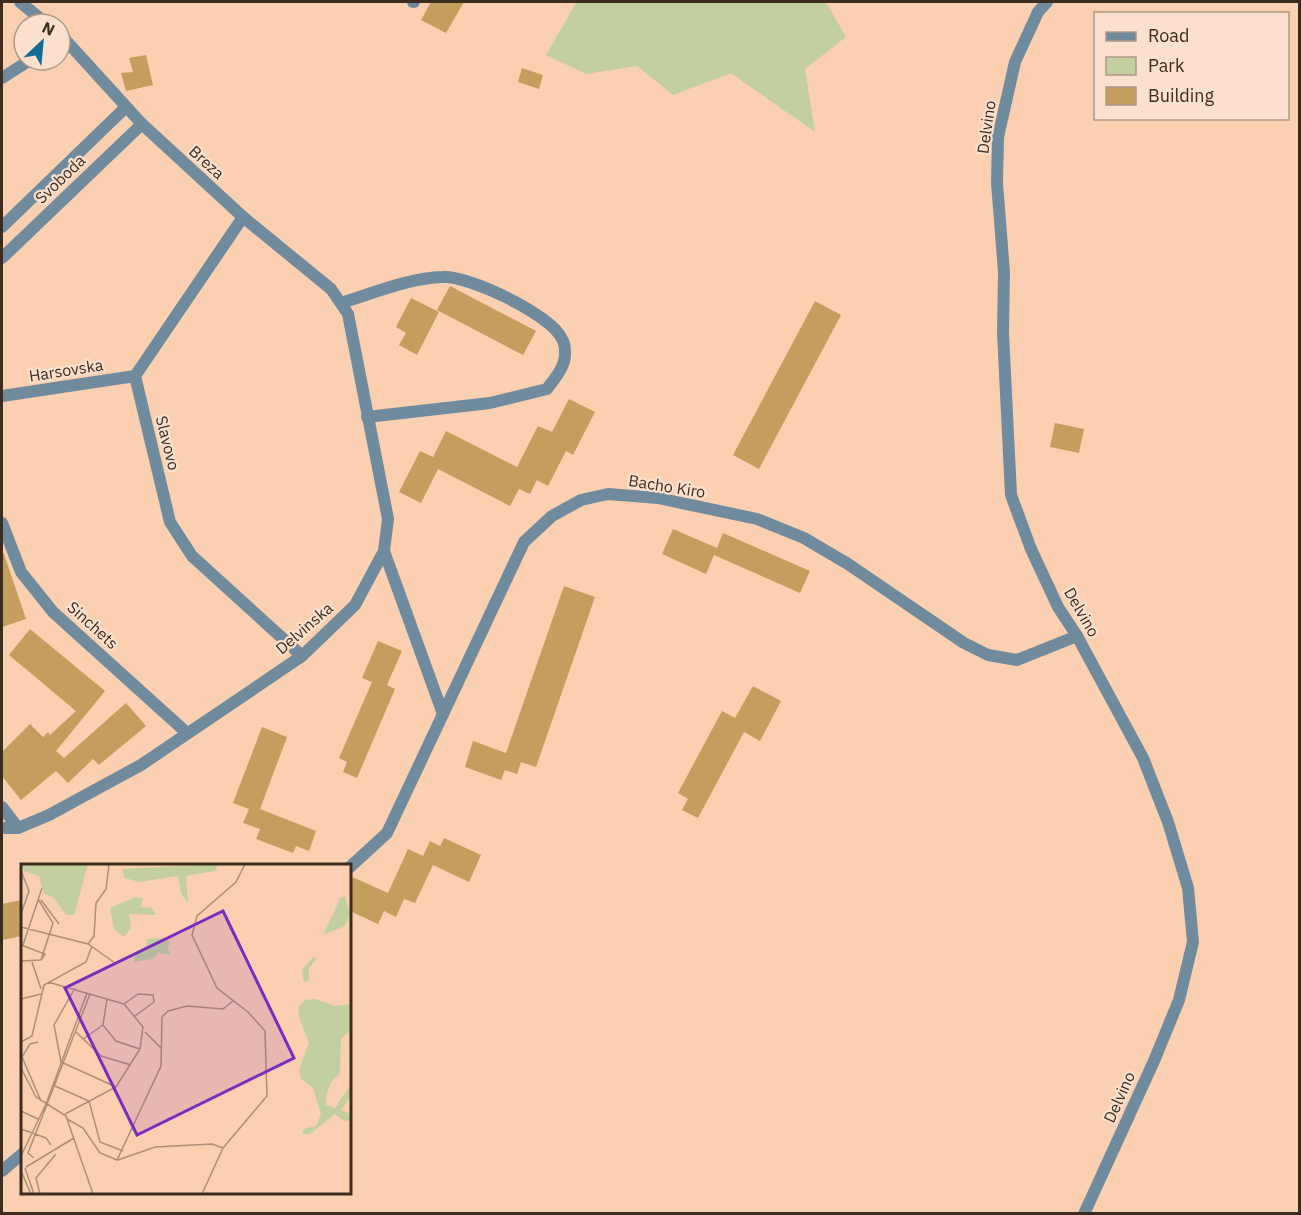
<svg xmlns="http://www.w3.org/2000/svg" width="1301" height="1215" viewBox="0 0 1301 1215" font-family="'IBM Plex Sans',sans-serif">
	<style>
		.green { fill: #c3cf9f }
		.building { fill: #c49e5e }
		.lines { fill: none; stroke-linecap: round; stroke-linejoin: round }
		.minor { stroke: #708b9e; stroke-width: 12 }
		.labels { text-anchor: middle; stroke-width: 4.5; stroke-linejoin: round; paint-order: stroke }
		.street-label { font-size: 16px; fill: #3c2c1f; stroke: #fbe1cd }
		.inset-road { fill: none; stroke: #ae8e76; stroke-width: 1.5 }
		.view { fill: #7b2cbf; fill-opacity: 0.15; stroke: #7b2cbf; stroke-width: 3 }
		.inset-edge { fill: none; stroke: #3c2c1f; stroke-width: 3 }
	</style>
	<rect width="100%" height="100%" fill="#fad0b0"/>
	<path class="green" d="M580 2H826L846 37 805 69 815 132 731 73 673 95 637 66 586 74 546 55 576 3Z"/>
	<g class="building">
		<path d="M431 2H464L446 33 421 20Z"/>
		<path d="M146 55 153 85 126 91 121 73 133 72 129 58Z"/>
		<path d="M522 68 543 75 539 89 518 82Z"/>
		<path d="M450 286 536 331 523 355 437 310Z"/>
		<path d="M411 298 439 312 417 355 399 345 406 333 396 327Z"/>
		<path d="M815 301 841 315 759 469 733 455Z"/>
		<path d="M569 399 595 412 573 455 566 451 548 486 537 480 530 494 519 489 510 506 438 469 421 503 399 492 420 451 433 457 446 431 517 467 538 426 552 432Z"/>
		<path d="M1055 423 1084 429 1079 453 1050 447Z"/>
		<path d="M673 529 717 548 723 533 810 571 800 593 714 555 706 574 662 554Z"/>
		<path d="M2 554H4L26 619 2 627Z"/>
		<path d="M564 586 595 597 536 767 521 762 517 774 505 770 501 780 465 767 473 741 506 753Z"/>
		<path d="M30 629 105 691 56 751 64 758 126 703 146 726 99 765 93 759 68 783 56 771 21 800 2 776V752L30 724 43 737 48 732 50 735 76 711 9 655Z"/>
		<path d="M378 641 402 651 387 685 395 689 357 778 343 772 347 762 339 758 372 682 362 678Z"/>
		<path d="M753 686 781 701 760 741 744 732 698 818 682 810 688 799 678 793 722 711 735 718Z"/>
		<path d="M262 727 287 737 260 809 316 831 309 851 296 846 293 853 256 839 260 829 243 823 249 809 233 803Z"/>
		<path d="M444 838 481 855 469 882 433 865 415 903 404 899 396 917 384 911 378 924 350 911V876L388 893 408 849 423 856 430 841 440 846Z"/>
		<path d="M22 900V936L2 940V904Z"/>
	</g>
	<g class="lines">
		<g class="minor">
			<path d="M20 2 47 24"/>
			<path d="M413 2H414"/>
			<path d="M1047 2 1038 12 1015 62 998 137 997 183 1004 272 1003 333 1011 495 1031 549 1058 607 1077 636 1143 758 1168 822 1188 888 1193 942 1179 1000 1154 1061 1084 1214"/>
			<path d="M2 78 30 60"/>
			<path d="M243 217 135 376 170 522 192 556 302 656"/>
			<path d="M2 227 125 108"/>
			<path d="M2 258 142 124"/>
			<path d="M341 303C374 293 408 278 443 277 468 275 552 315 562 339 564 342 565 349 565 352 566 366 555 378 547 389L490 403 367 417"/>
			<path d="M2 396 135 376"/>
			<path d="M2 523 21 572 53 612 187 733"/>
			<path d="M384 551 443 714"/>
			<path d="M2 807 18 828"/>
			<path d="M2 828H18L49 815 141 765 302 656 355 605 384 551 388 519 348 314 331 289 243 217 142 124 60 34"/>
			<path d="M350 867 387 833 524 542 552 516 581 500 608 494 658 498 757 519 804 538 848 564 964 643 988 655 1017 660 1077 636"/>
			<path d="M2 1171 22 1154"/>
		</g>
	</g>
	<g class="labels">
		<g class="street-label">
			<text transform="translate(986 127) rotate(-82)" y="6">Delvino</text>
			<text transform="translate(207 162) rotate(42)" y="6">Breza</text>
			<text transform="translate(60 179) rotate(-44)" y="6">Svoboda</text>
			<text transform="translate(66 370) rotate(-9)" y="6">Harsovska</text>
			<text transform="translate(168 443) rotate(76)" y="6">Slavovo</text>
			<text transform="translate(667 486) rotate(9)" y="6">Bacho Kiro</text>
			<text transform="translate(1082 612) rotate(60)" y="6">Delvino</text>
			<text transform="translate(93 625) rotate(42)" y="6">Sinchets</text>
			<text transform="translate(304 628) rotate(-41)" y="6">Delvinska</text>
			<text transform="translate(1119 1097) rotate(-66)" y="6">Delvino</text>
		</g>
	</g>
	<g transform="translate(21 864)">
		<rect width="330" height="330" fill="#fad0b0"/>
		<path d="M0 0H67L53 51H45L32 33 23 30 18 12 3 7ZM197 0 194 7 165 12 167 39 160 29 157 12 118 18 104 14 101 5ZM115 33 122 35 119 43 131 44 135 51 108 50 110 64 103 73 93 65 89 44ZM320 33H324L329 50 324 62 302 71ZM143 74 149 78 146 84 151 91 137 89 131 95 113 98 114 90 125 83 126 75ZM292 93 296 95 288 104V117L283 118 281 106ZM294 135 314 142 330 140V166L320 175 319 209 310 218 305 233V241L314 244 330 220V232L320 246 330 250V256L323 257 314 250 289 270H282V265L295 262 300 250 292 224 280 215 278 206 288 179 277 150 278 142 284 136Z" fill="#c3cf9f"/>
		<path class="inset-road" d="M0 7 8 27 0 50M17 35 32 59 20 96M20 36 38 60M0 63 67 80 94 99M67 80 73 72 75 39 85 25 88 0M0 81 24 90 20 96M2 81 21 24M0 97 20 96M11 98 20 125M27 118 103 140M54 124 33 161 40 198 95 223M0 135 20 130M86 135 82 161 95 177 119 185M103 140 117 130 132 131 133 138 114 152M55 168 80 192 110 201M124 168 140 184M62 175 82 161M0 178 11 172 23 121 65 98 71 82M17 178 9 180 1 193 20 237M0 204 15 233 45 252 72 330M34 222 68 237 79 278 102 287M0 247 17 255M44 250 95 223 119 185 122 163 103 140M46 255 62 264 79 289 96 296 140 202 141 153 147 147 166 142 202 145 212 137M0 265 25 274 30 281M0 292 25 240 66 129M13 294 7 289 69 130M97 296 134 283 191 280 202 284M5 303 53 274M4 304 13 330M0 307 10 330M19 330 15 314 35 290M181 330 202 284 246 232 244 167 227 148 196 124 171 71 176 52 215 18 224 0"/>
		<path class="view" d="M202 47 273 194 116 271 44 124Z"/>
		<rect width="330" height="330" class="inset-edge"/>
	</g>
	<rect width="1301" height="1215" fill="none" stroke="#3c2c1f" stroke-width="6"/>
	<rect x="1094" y="12" width="195" height="108" fill="#fbe1cd" stroke="#af9987" stroke-width="1.5"/>
	<rect x="1106" y="32" width="30" height="9" fill="#708b9e" stroke="#af9987" stroke-width="1.5"/>
	<text x="1148" y="42" font-size="18" fill="#3c2c1f">Road</text>
	<rect x="1106" y="57" width="30" height="18" fill="#c3cf9f" stroke="#af9987" stroke-width="1.5"/>
	<text x="1148" y="72" font-size="18" fill="#3c2c1f">Park</text>
	<rect x="1106" y="87" width="30" height="18" fill="#c49e5e" stroke="#af9987" stroke-width="1.5"/>
	<text x="1148" y="102" font-size="18" fill="#3c2c1f">Building</text>
	<g transform="translate(42 42) rotate(26)"><circle r="28" fill="#fbe1cd" stroke="#af9987" stroke-width="1.5"/>
	<path d="M0-4.5L10 22L0 15L-10 22Z" fill="#0f6b9b"/>
	<text y="-9" font-size="16" font-weight="bold" text-anchor="middle" fill="#3c2c1f">N</text>
	</g>
</svg>
